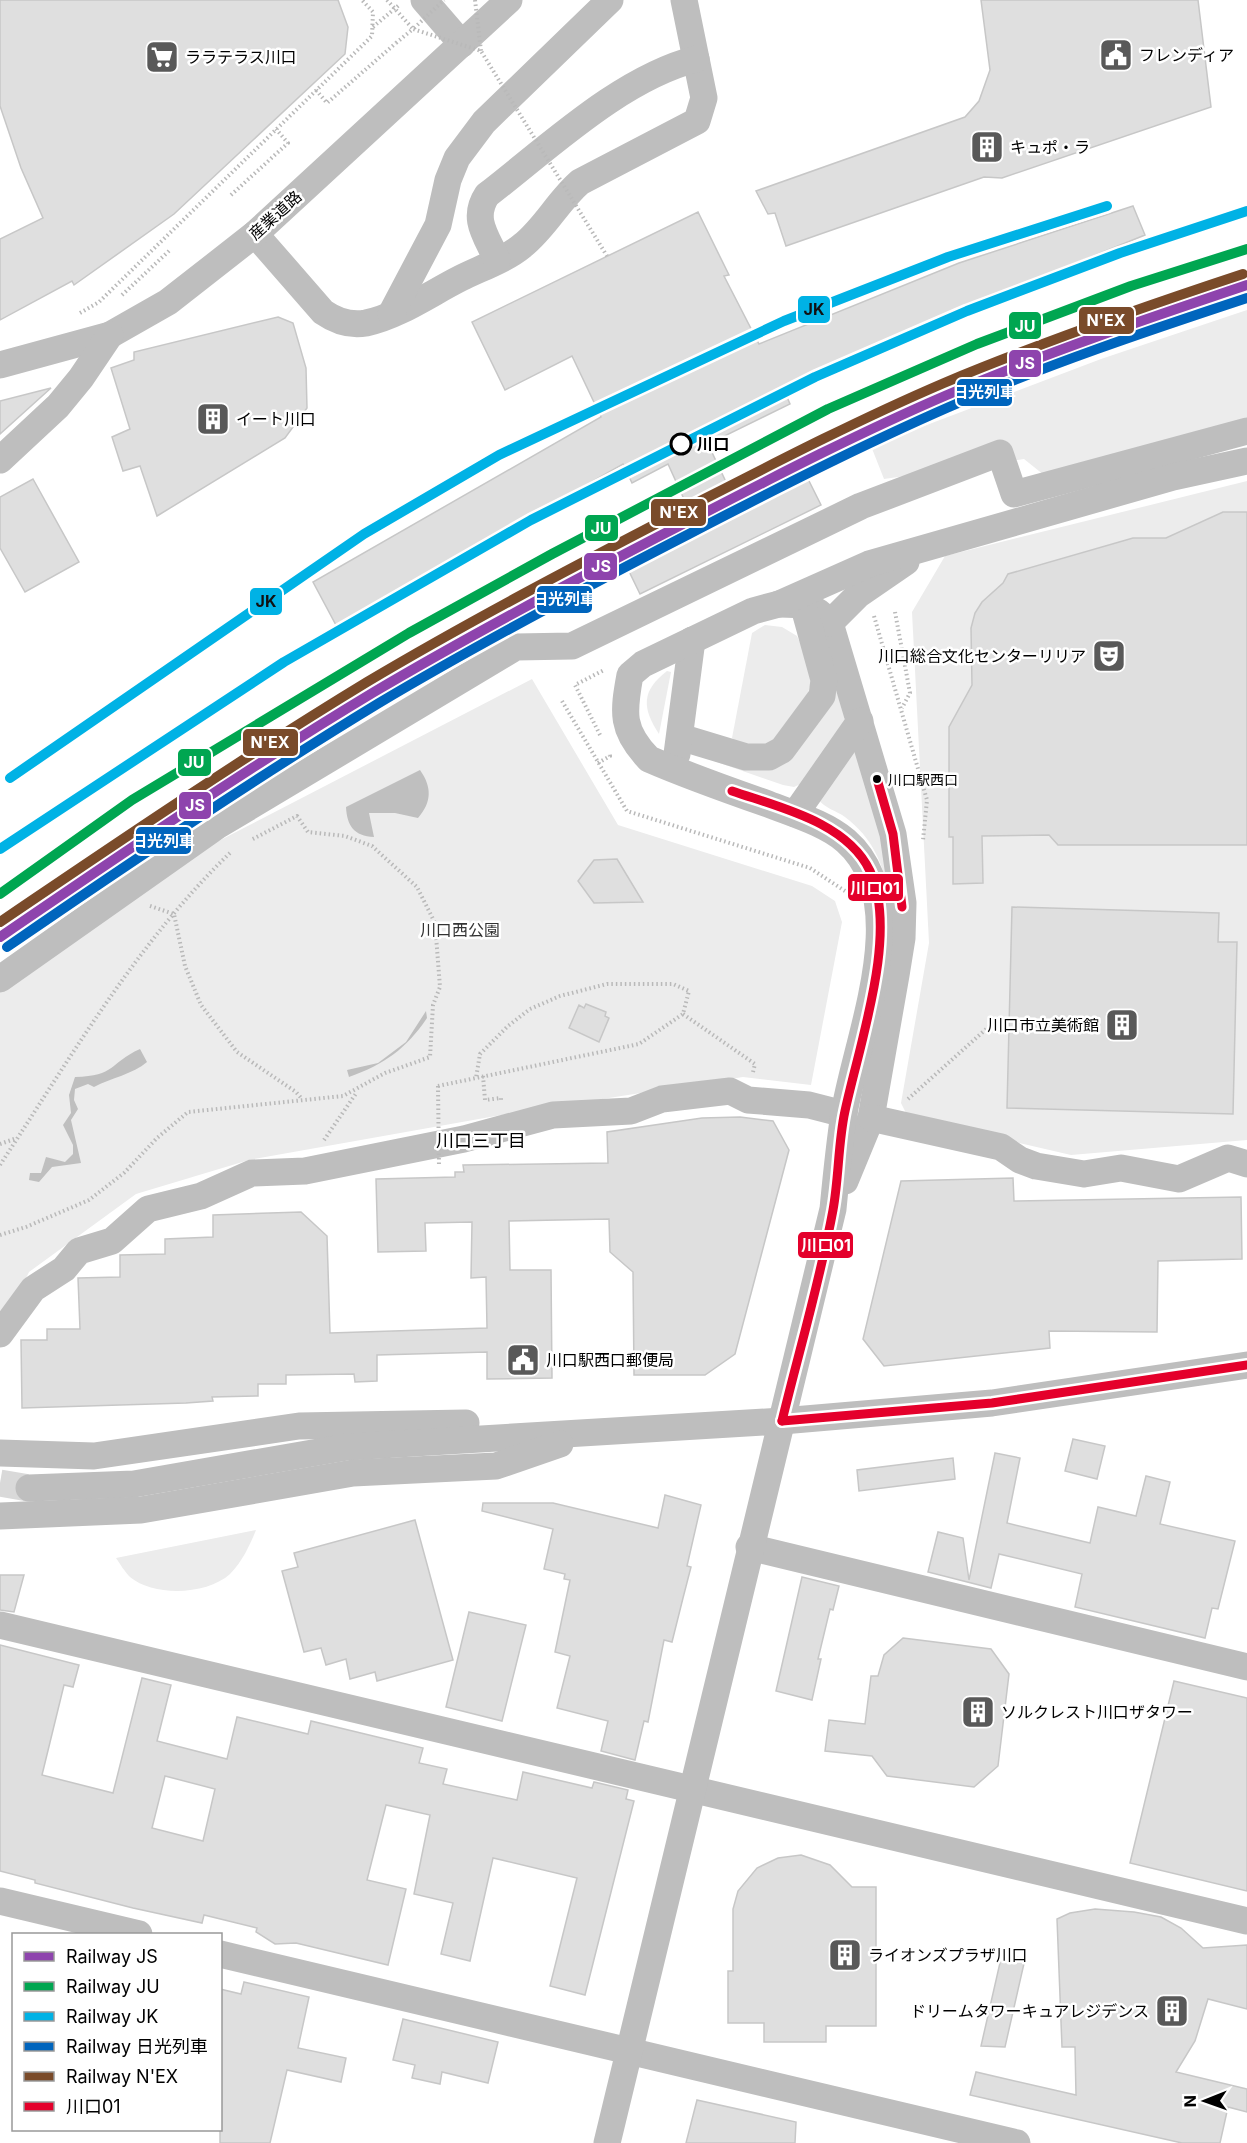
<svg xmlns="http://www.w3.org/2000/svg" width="1247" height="2143" viewBox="0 0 1247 2143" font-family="Inter,'Noto Sans JP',sans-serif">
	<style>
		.green { fill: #ececec }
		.water { fill: #bfbfbf }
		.building { fill: #dfdfdf; stroke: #c7c7c7; stroke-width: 1.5; fill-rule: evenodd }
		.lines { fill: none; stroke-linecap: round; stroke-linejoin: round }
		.minor-tunnel { stroke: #d9d9d9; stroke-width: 27; stroke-dasharray: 27 14; stroke-linecap: butt }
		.path { stroke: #b9b9b9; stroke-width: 4; stroke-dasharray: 1.5 3; stroke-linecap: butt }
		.minor { stroke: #bebebe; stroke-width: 27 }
		.path-bridge { stroke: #b9b9b9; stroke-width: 4; stroke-dasharray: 1.5 3; stroke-linecap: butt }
		.bus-1-casing { stroke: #fff; stroke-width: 14 }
		.bus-1 { stroke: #e4002b; stroke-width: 9 }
		.rail-1-casing { stroke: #fff; stroke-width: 15 }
		.rail-2-casing { stroke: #fff; stroke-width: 15 }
		.rail-3-casing { stroke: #fff; stroke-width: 15 }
		.rail-4-casing { stroke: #fff; stroke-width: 15 }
		.rail-5-casing { stroke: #fff; stroke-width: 15 }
		.rail-1 { stroke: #8e44ad; stroke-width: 10 }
		.rail-2 { stroke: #00a651; stroke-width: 10 }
		.rail-3 { stroke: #00b2e5; stroke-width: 10 }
		.rail-4 { stroke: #0065bd; stroke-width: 10 }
		.rail-5 { stroke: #7a4b2a; stroke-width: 10 }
		.stop-dot { fill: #fff; stroke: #000; stroke-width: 3 }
		.bus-dot { fill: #000; stroke: #fff; stroke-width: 2 }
		.labels { text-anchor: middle; stroke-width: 5; stroke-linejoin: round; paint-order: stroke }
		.bus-label { font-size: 14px; fill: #000; stroke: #fff; text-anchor: start }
		.poi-label { font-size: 16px; fill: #000; stroke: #fff; text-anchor: start }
		.street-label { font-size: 16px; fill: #000; stroke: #fff }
		.stop-label { font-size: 16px; font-weight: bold; fill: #000; stroke: #fff; text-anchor: start }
		.park-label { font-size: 16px; fill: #333; stroke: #fff }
		.neighbourhood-label { font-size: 18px; fill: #000; stroke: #fff }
		.line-badge { stroke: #fff; stroke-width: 2 }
		.badge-label { font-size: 16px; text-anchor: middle; font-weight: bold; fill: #fff }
		.pale-badge-label { font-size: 16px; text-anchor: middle; font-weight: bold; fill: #111 }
	</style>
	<rect width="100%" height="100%" fill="#fff"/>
	<g class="green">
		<path d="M1247 310V421L1044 475 1024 459 884 479 871 446 1101 359Z"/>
		<path d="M1247 481V1140L1071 1155 908 1117 901 1103 929 943 912 612 945 556Z"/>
		<path d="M765 625 782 627 797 636 807 658 812 680 808 693 773 740 764 746 739 744 732 738 752 633Z"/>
		<path d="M667 671 671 672 659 734C642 708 641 691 667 671Z"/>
		<path d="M831 677 845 714 844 723 805 782 794 787 783 785 691 753 749 766Z"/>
		<path d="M532 679 618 825 812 886 835 901 842 922 811 1085 743 1077 507 1114 249 1160 136 1194 29 1272 0 1330V988L174 864Z"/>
		<path d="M855 742 891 866 889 897C884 865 873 838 845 817 837 811 824 808 818 799Z"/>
		<path d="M256 1530C250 1545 242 1562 230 1574 207 1595 154 1597 130 1577 125 1572 120 1564 116 1558Z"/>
	</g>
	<g class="water">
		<path d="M420 770C432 787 432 802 418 818L395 813H369L374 837C354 836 347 826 346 807Z"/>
		<path d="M426 1011 427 1018C406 1049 385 1064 349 1077L347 1070 378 1063 406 1042Z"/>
		<path d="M140 1049 147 1062C133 1074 111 1078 94 1087L88 1084 75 1089 74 1100 78 1109 71 1120 81 1163 52 1167 39 1182 29 1180 30 1173H41L46 1157 65 1162 73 1154V1145L63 1125 71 1113 69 1095 75 1077C116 1076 109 1063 140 1049Z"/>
	</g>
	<g class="building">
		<path d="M0 0H338L348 27 345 54 174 214 74 285 72 281 0 320V239L43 218 21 168 0 106Z"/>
		<path d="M981 0H1198L1211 107 1002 178 984 177 786 246 775 213 768 214 756 191 965 117 979 101 990 70Z"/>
		<path d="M1133 206 1145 235 972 305 783 388 790 404 708 444 738 507 806 475 821 505 640 594 625 563 698 530 668 464 632 483 623 464 337 627 313 582 601 417 572 356 505 390 472 322 698 212 729 275 724 276 759 344 959 263Z"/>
		<path d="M278 317 293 323 306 368 307 408 285 438 157 516 140 466 123 471 112 437 130 429 111 368 134 360V352Z"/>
		<path d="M51 388 0 434V401Z"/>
		<path d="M33 479 79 562 25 592 0 548V497Z"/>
		<path d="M1223 512H1247V845H1058L1049 835 982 836 983 883 953 884V837H949V727L972 685 971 628 975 613 982 602 1003 583 1008 574 1133 538H1166Z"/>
		<path d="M617 859 643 902 594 903 578 881 594 860Z"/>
		<path d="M1012 907 1219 913 1218 942H1237L1233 1114 1007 1108Z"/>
		<path d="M586 1004 606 1012 605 1016 609 1018 599 1042 569 1028 579 1005 584 1008Z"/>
		<path d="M740 1117 773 1121 789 1150 735 1354 705 1375H634L633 1272 610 1252 609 1219 509 1221 510 1270H551L552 1378 487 1379V1352L377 1355V1381L355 1382 354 1374 286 1375V1384H258V1396L212 1397 213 1401 186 1403 22 1408 21 1340H47V1329H80L78 1278 120 1277V1255L165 1254V1239L213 1237V1215L301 1212 327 1236 330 1333 487 1328 486 1277 471 1278 472 1222 425 1223 426 1251 378 1252 376 1179 455 1177V1172H464L463 1165 608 1163 607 1132 702 1118Z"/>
		<path d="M1013 1178 1014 1201 1241 1197 1242 1259 1158 1261 1157 1332 1049 1331 1050 1348 884 1366 863 1339 901 1181Z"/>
		<path d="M1073 1439 1105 1446 1097 1479 1065 1471Z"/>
		<path d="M995 1453 1020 1458 1007 1523 1090 1543 1098 1507 1136 1516 1146 1476 1170 1482 1160 1524 1235 1541 1218 1609 1212 1608 1205 1638 1075 1607 1082 1574 999 1554 991 1588 928 1572 938 1532 963 1538 969 1580Z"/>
		<path d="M953 1458 955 1479 859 1491 857 1470Z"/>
		<path d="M665 1495 701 1505 687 1566 691 1567 683 1598 672 1642 664 1640 648 1722 644 1721 635 1760 601 1751 608 1721 557 1708 570 1656 555 1652 570 1580 564 1579 565 1574 544 1569 553 1529 482 1511 483 1503H553L658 1528Z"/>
		<path d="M415 1520 453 1660 377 1681 375 1672 350 1679 346 1659 326 1665 321 1648 304 1652 282 1571 298 1567 294 1553Z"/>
		<path d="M0 1575H24L14 1612 0 1610Z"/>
		<path d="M802 1577 839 1586 833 1610 830 1609 818 1659H821L812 1700 776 1691Z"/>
		<path d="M469 1612 526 1625 502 1721 446 1707Z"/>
		<path d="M903 1638 991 1649 1009 1674 998 1766 974 1787 887 1776 872 1756 825 1751 829 1720 865 1724 871 1676H878L884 1655Z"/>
		<path d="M0 1645 79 1665 73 1687 64 1685 42 1775 113 1793 142 1678 171 1685 157 1741 227 1759 237 1717 308 1734 311 1721 423 1748 419 1763 447 1769 443 1784 517 1800 523 1772 592 1788 594 1782 628 1790 626 1799 634 1801 585 1995 550 1986 577 1878 493 1858 470 1961 441 1954 453 1903 414 1894 430 1815 386 1805 367 1880 406 1889 388 1965 296 1943 275 1944 256 1932 257 1928 204 1915 202 1923 133 1908 35 1883V1880L0 1871ZM165 1776 215 1789 203 1841 152 1828Z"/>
		<path d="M1174 1681 1247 1698V1891L1130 1863Z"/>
		<path d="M801 1855 830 1865 852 1887H876V2026H826V2042H764V2023H728V1971H733V1909L738 1891 757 1868 778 1858Z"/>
		<path d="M1095 1909 1134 1912 1161 1917 1181 1928 1203 1948 1247 1945V2009L1208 1999 1195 2041 1176 2072 1247 2089V2112L1228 2107 1220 2143H1182L970 2095 976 2072 1076 2095 1075 2047H1062L1057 1919 1070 1913Z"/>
		<path d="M1002 1954 1025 1959 1005 2047 981 2046Z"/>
		<path d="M244 1982 309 1997 298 2048 346 2058 341 2082 287 2070 270 2143H220V1989L241 1994Z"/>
		<path d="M403 2019 498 2042 488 2083 442 2072 440 2084 412 2078 415 2065 393 2060Z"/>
		<path d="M697 2100 796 2122 795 2143H686Z"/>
	</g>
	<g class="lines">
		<path class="minor-tunnel" d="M0 1483 29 1488"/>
		<g class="path">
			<path d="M373 27 399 5"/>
			<path d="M316 90 327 103 396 43"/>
			<path d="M231 195 288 143 276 129"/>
			<path d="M122 295 170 250"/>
			<path d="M80 313 99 302 372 36 373 12 362 0"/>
			<path d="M895 612 910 693 902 708"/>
			<path d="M874 616 927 800 923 840"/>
			<path d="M562 701 627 811 810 868 845 891"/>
			<path d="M600 735 575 685 604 670"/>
			<path d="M598 763 610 756 609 753"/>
			<path d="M150 906 174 914 185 966 201 1005 237 1052 296 1092 302 1099"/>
			<path d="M683 1014 755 1064 753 1072"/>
			<path d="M483 1076 485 1100 501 1098V1100"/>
			<path d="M438 1086 639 1044 683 1014 689 991 673 984H607L560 996 530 1009 508 1026 480 1054 476 1078"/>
			<path d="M908 1099 995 1021"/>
			<path d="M324 1140 357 1092"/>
			<path d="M0 1144 17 1138"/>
			<path d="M0 1165C71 1057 138 941 232 851"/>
			<path d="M0 1235 26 1227 89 1200 124 1173 157 1138 188 1112 343 1096 385 1073 430 1057 433 1005 440 987 435 923 417 887 372 846 345 836 308 832 297 816 251 840"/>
		</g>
		<g class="minor">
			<path d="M424 0 462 44"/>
			<path d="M255 234 323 312C336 321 350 326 366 323 399 316 431 293 461 278 481 268 505 260 522 246 545 228 558 201 580 182L697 121 704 98 684 0"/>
			<path d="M497 260C487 237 471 219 487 195 548 148 621 78 696 59"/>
			<path d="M391 314 438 225 448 180 457 158 484 122 610 0"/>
			<path d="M0 365 110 335 168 302 255 234 509 0"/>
			<path d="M0 460 58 406 81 378 110 335"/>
			<path d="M779 604C802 604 815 605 830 623L893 834 903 903 902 938 896 975 871 1118 845 1181"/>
			<path d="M830 623 858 595 906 562"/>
			<path d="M680 737 746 757H769L782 750 822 696 824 680 803 604"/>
			<path d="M677 754 692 640"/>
			<path d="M795 814 860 721"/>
			<path d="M0 979 217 826 516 647 572 646 861 506 1000 453 1014 494 1247 431"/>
			<path d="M871 1118 1001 1147 1020 1160 1036 1166 1084 1174 1121 1168 1179 1179 1228 1158 1247 1164"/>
			<path d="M0 1334 33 1289 64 1269 79 1251 112 1241 148 1209 201 1196 252 1173 305 1171 464 1139 553 1115 631 1111 662 1099 730 1091 748 1100 809 1105 844 1114"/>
			<path d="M0 1453 94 1456 299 1426 466 1423"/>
			<path d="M29 1488 134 1484 347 1447 782 1421 992 1403 1247 1365"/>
			<path d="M0 1516 141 1510 353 1473 496 1466 560 1444"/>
			<path d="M749 1547 1247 1667"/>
			<path d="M0 1625 1247 1921"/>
			<path d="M0 1901 139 1934"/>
			<path d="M220 1954 1017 2143"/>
			<path d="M607 2143 833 1209C836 1178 839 1146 844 1114 856 1038 916 902 846 841 825 823 793 814 768 804 728 790 688 776 649 759 621 730 623 713 630 675L643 664 753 611 779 604 869 564 1173 477 1247 461"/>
		</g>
		<g class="path-bridge">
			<path d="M387 0 413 29 444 0"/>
			<path d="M475 0 481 51"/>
			<path d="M396 43 413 29 481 51 607 256"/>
			<path d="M438 1086 439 1167"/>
		</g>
		<defs>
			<g id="bus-1">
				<path d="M877 779 893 834 902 907"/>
				<path d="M732 791C778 807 847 822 870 871 899 933 859 1045 845 1111 838 1143 839 1177 833 1210 820 1281 799 1351 782 1421"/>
				<path d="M782 1421 992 1403 1247 1365"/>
			</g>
		</defs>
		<use href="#bus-1" class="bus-1-casing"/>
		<use href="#bus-1" class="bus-1"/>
		<defs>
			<path id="rail-1" d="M0 937C123 853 246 769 374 692 474 633 576 579 679 526 768 480 856 434 947 395 1045 353 1146 319 1247 285"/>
			<path id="rail-2" d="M0 894 132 800 409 633 552 554 828 409 977 344 1131 286 1247 249"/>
			<g id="rail-3">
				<path d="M10 778 364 534 499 455 784 321 948 257 1107 206"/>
				<path d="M0 849 284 662 531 520 815 377 967 311 1120 253 1247 211"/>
			</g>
			<path id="rail-4" d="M7 947C129 863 252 780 379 703 480 643 584 588 689 534 774 490 860 446 949 407 1046 365 1147 331 1247 298"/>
			<path id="rail-5" d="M0 922C121 840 242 758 367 682 468 622 573 567 677 513 765 468 853 422 944 383 1042 342 1143 307 1243 274"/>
		</defs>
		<use href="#rail-1" class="rail-1-casing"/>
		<use href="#rail-2" class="rail-2-casing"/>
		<use href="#rail-3" class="rail-3-casing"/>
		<use href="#rail-4" class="rail-4-casing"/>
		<use href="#rail-5" class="rail-5-casing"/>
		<use href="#rail-1" class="rail-1"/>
		<use href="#rail-2" class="rail-2"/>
		<use href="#rail-3" class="rail-3"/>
		<use href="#rail-4" class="rail-4"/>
		<use href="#rail-5" class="rail-5"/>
	</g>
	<defs>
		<symbol id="civic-square" viewBox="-11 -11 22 22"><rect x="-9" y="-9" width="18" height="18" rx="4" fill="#595959" stroke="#fff"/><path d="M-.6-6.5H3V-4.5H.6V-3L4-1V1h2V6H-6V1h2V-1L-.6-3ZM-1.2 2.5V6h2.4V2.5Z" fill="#fff"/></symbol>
		<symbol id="supermarket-square" viewBox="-11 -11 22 22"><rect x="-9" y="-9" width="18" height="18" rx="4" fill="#595959" stroke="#fff"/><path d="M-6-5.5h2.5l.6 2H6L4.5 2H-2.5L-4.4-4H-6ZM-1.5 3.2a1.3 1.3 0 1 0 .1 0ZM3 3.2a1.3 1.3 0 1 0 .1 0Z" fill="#fff"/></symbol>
		<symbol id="building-square" viewBox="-11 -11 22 22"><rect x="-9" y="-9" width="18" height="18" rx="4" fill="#595959" stroke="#fff"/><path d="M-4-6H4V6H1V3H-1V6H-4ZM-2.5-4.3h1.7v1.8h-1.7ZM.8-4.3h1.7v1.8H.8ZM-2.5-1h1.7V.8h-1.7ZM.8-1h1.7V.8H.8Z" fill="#fff"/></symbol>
		<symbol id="theatre-square" viewBox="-11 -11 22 22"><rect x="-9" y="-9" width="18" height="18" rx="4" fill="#595959" stroke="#fff"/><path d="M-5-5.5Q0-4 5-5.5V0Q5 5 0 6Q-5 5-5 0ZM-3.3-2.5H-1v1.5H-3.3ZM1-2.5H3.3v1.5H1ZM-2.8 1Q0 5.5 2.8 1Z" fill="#fff"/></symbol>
	</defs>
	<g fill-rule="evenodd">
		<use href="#civic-square" x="1097" y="36" width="38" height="38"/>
		<use href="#supermarket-square" x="143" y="38" width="38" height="38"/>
		<use href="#building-square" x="968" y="128" width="38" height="38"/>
		<use href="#building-square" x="194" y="400" width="38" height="38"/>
		<use href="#theatre-square" x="1090" y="637" width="38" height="38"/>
		<use href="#building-square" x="1103" y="1006" width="38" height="38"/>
		<use href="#civic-square" x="504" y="1341" width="38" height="38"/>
		<use href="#building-square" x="959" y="1693" width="38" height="38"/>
		<use href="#building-square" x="826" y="1936" width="38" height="38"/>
		<use href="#building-square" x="1153" y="1992" width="38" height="38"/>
	</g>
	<circle class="stop-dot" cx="681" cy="444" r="10"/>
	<circle class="bus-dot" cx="877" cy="779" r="5"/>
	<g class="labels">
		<g class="bus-label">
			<text x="888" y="785">川口駅西口</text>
		</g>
		<g class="poi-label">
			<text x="1139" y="61">フレンディア</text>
			<text x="185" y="63">ララテラス川口</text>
			<text x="1010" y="153">キュポ・ラ</text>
			<text x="236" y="425">イート川口</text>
			<text x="1086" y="662" text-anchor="end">川口総合文化センターリリア</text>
			<text x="1099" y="1031" text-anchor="end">川口市立美術館</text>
			<text x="546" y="1366">川口駅西口郵便局</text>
			<text x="1001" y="1718">ソルクレスト川口ザタワー</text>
			<text x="868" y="1961">ライオンズプラザ川口</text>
			<text x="1149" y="2017" text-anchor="end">ドリームタワーキュアレジデンス</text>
		</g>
		<g class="street-label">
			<text transform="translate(275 215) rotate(-42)" y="6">産業道路</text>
		</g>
		<g class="stop-label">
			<text x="697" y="450">川口</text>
		</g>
		<g class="park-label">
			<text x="460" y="936">川口西公園</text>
		</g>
		<g class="neighbourhood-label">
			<text x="481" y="1147">川口三丁目</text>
		</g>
	</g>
	<g class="line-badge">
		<rect x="797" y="295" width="34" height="29" rx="6" fill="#00b2e5"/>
		<rect x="1078" y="306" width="57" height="29" rx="6" fill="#7a4b2a"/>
		<rect x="1008" y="311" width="34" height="29" rx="6" fill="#00a651"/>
		<rect x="1008" y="349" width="34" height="29" rx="6" fill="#8e44ad"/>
		<rect x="956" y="378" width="57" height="29" rx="6" fill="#0065bd"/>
		<rect x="650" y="498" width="57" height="29" rx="6" fill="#7a4b2a"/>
		<rect x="584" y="514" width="35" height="28" rx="6" fill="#00a651"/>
		<rect x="583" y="552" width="35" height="29" rx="6" fill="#8e44ad"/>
		<rect x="536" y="585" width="57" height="29" rx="6" fill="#0065bd"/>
		<rect x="249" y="587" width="34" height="29" rx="6" fill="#00b2e5"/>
		<rect x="242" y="728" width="57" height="29" rx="6" fill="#7a4b2a"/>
		<rect x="177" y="748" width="35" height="29" rx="6" fill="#00a651"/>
		<rect x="178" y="791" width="34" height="29" rx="6" fill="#8e44ad"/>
		<rect x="135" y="826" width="57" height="29" rx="6" fill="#0065bd"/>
		<rect x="847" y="873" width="57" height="29" rx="6" fill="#e4002b"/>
		<rect x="797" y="1231" width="57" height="28" rx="6" fill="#e4002b"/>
	</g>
	<g class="badge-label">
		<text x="1106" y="326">N'EX</text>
		<text x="1025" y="332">JU</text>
		<text x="1025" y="369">JS</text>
		<text x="984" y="398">日光列車</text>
		<text x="679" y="518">N'EX</text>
		<text x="601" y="534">JU</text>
		<text x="601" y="572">JS</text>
		<text x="564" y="605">日光列車</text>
		<text x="270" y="748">N'EX</text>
		<text x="194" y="768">JU</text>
		<text x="195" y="811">JS</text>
		<text x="163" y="847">日光列車</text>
		<text x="875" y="894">川口01</text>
		<text x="826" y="1251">川口01</text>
	</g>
	<g class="pale-badge-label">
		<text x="814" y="315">JK</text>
		<text x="266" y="607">JK</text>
	</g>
	<rect x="12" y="1933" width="210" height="198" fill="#ffffff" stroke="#999999" stroke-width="1.5"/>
	<rect x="24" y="1952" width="30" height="9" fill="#8e44ad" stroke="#999999" stroke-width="1.5"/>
	<text x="66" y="1963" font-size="18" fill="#000000">Railway JS</text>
	<rect x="24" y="1982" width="30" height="9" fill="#00a651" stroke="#999999" stroke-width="1.5"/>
	<text x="66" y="1993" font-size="18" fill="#000000">Railway JU</text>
	<rect x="24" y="2012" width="30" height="9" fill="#00b2e5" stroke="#999999" stroke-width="1.5"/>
	<text x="66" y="2023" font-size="18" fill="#000000">Railway JK</text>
	<rect x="24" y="2042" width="30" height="9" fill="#0065bd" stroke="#999999" stroke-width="1.5"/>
	<text x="66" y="2053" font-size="18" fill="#000000">Railway 日光列車</text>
	<rect x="24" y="2072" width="30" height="9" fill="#7a4b2a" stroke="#999999" stroke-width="1.5"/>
	<text x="66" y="2083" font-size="18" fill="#000000">Railway N'EX</text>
	<rect x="24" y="2102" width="30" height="9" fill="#e4002b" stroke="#999999" stroke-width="1.5"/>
	<text x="66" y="2113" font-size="18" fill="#000000">川口01</text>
	<g transform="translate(1205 2101) rotate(269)" stroke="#ffffff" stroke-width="4.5" paint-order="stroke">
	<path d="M0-4.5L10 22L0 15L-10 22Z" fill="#000000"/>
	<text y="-9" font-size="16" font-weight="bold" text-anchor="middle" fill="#000000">N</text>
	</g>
</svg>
